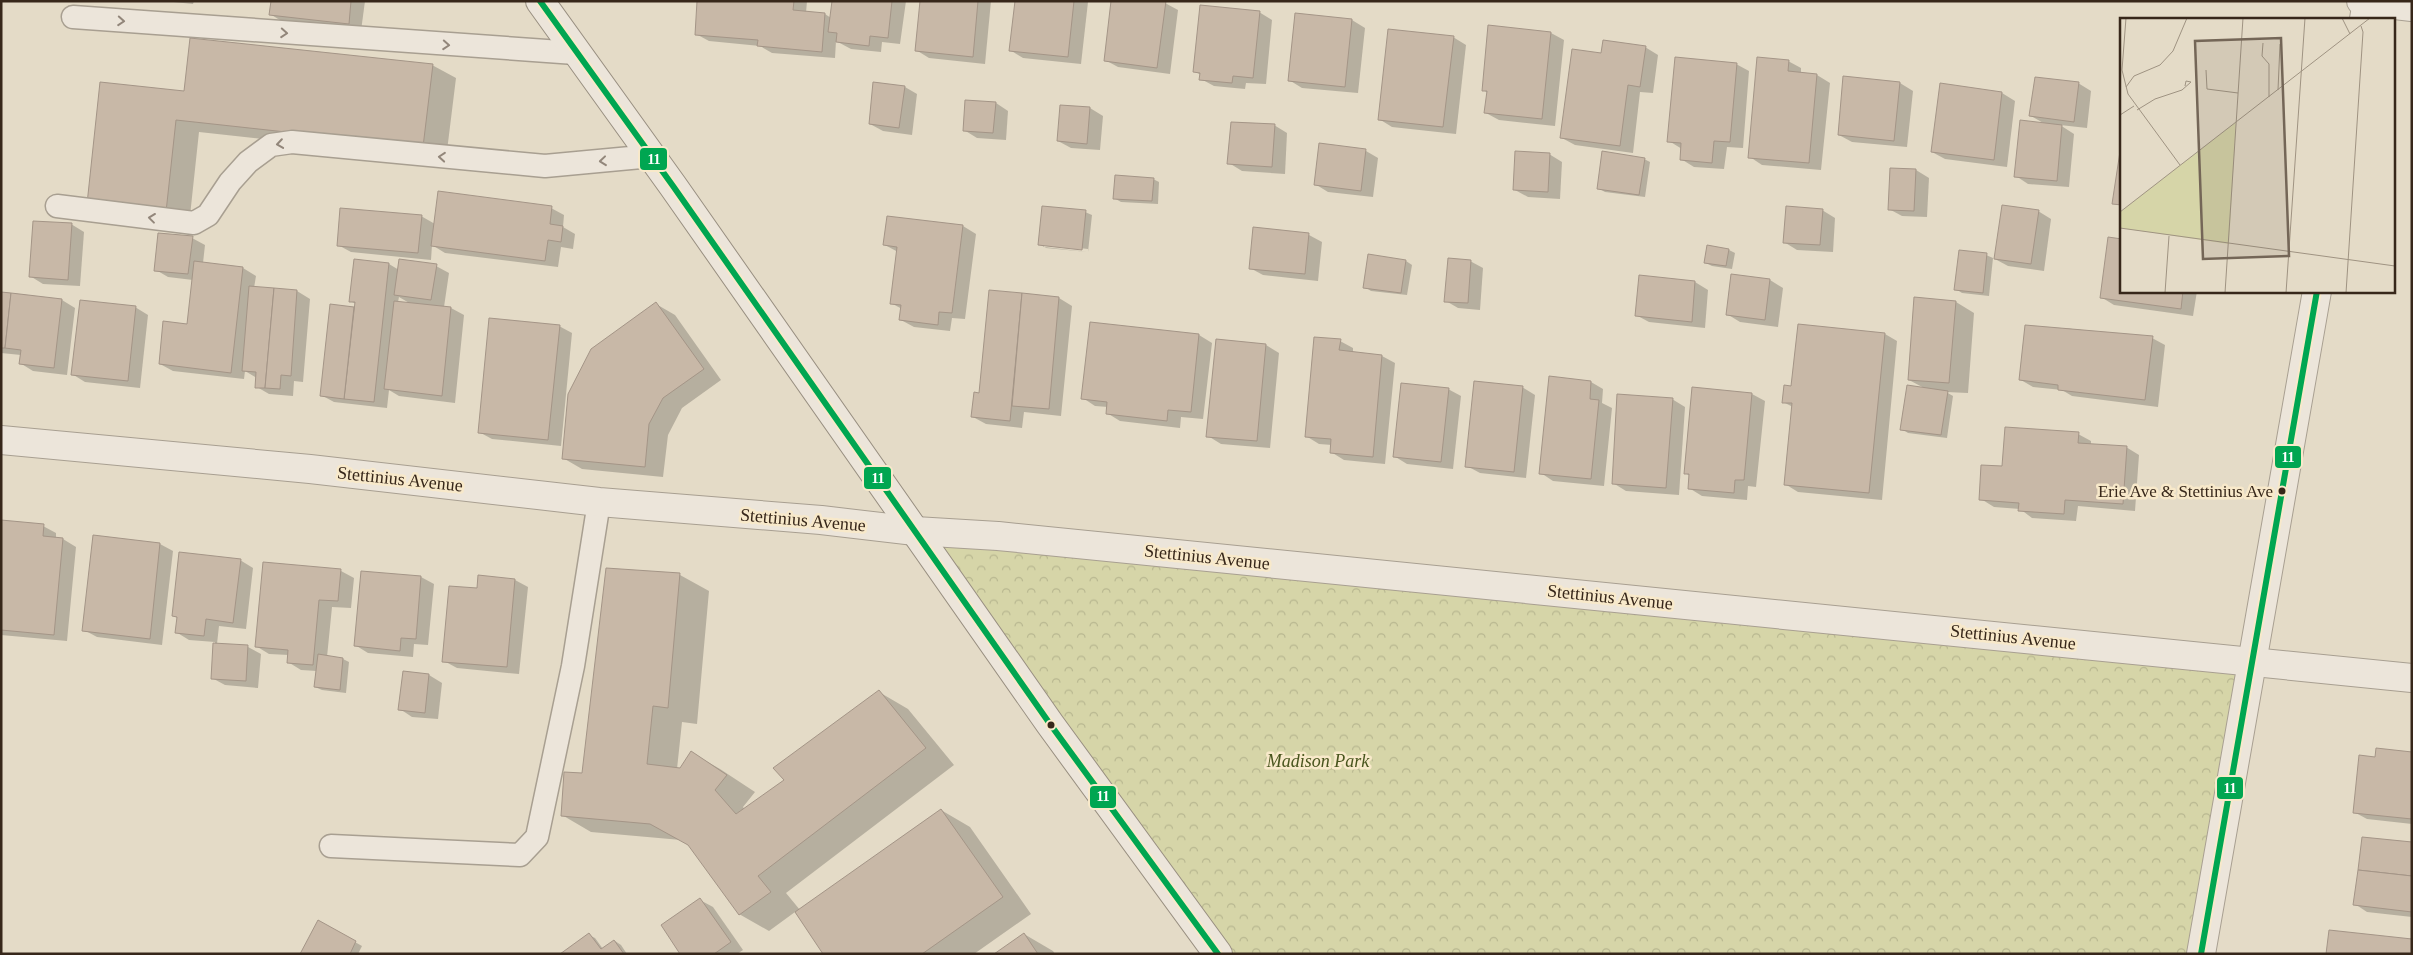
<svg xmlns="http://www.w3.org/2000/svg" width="2413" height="955" viewBox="0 0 2413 955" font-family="Georgia,serif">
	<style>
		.park { fill: url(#park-crowns) }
		.shadow { fill: #0003; fill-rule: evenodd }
		.building { fill: #c8b8a7; stroke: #a49587 }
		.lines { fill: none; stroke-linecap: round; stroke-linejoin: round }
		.service-casing { stroke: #a89f91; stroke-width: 25 }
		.minor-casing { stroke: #a89f91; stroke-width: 30 }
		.tertiary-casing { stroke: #a89f91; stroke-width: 30 }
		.secondary-casing { stroke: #988f81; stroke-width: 30 }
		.service { stroke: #ece5da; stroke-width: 22 }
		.minor { stroke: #ece5da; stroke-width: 28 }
		.tertiary { stroke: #ece5da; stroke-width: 28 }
		.secondary { stroke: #ece5da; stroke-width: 28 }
		.bus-1-casing { stroke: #f8e9ca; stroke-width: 10 }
		.bus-1 { stroke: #00a651; stroke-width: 6 }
		.oneway { stroke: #92867a }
		.bus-dot { fill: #37271a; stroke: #f8e9ca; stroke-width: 2 }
		.labels { text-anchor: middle; stroke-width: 5; stroke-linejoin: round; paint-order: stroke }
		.bus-label { font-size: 17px; fill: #37271a; stroke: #f8e9ca; text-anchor: end }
		.street-label { font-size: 18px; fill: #37271a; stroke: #f8e9ca }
		.park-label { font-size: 18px; font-style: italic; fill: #49551e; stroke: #f8e9ca }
		.inset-road { fill: none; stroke: #9f9382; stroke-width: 1 }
		.view { fill: #746657; fill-opacity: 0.15; stroke: #746657; stroke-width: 2.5 }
		.inset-edge { fill: none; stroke: #37271a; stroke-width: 2.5 }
		.line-badge { stroke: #f8e9ca; stroke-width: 2 }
		.badge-label { font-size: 14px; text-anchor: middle; font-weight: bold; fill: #fff }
	</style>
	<defs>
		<pattern id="park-crowns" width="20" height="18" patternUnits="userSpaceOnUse" patternTransform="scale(1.25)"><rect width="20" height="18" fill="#d6d5a8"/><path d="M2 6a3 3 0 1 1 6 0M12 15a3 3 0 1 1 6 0" fill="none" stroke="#b8b790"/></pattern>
	</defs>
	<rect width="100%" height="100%" fill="#e4dbc7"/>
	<path class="park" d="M915 531 2253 661 2201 954H1218Z"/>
	<g class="shadow">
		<path d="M164 1H194L193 4Z"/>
		<path d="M272 1H365L361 31 283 22 270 14Z"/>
		<path d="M699 1H807L806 13 825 14 831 18 833 1H906L900 44 882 42 881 52 851 49 836 41 835 58 772 53 760 46 709 41 696 34Z"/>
		<path d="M921 1H991L985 64 929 58 916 50Z"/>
		<path d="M1016 1 1088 2 1081 64 1023 58 1010 50Z"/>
		<path d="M1165 3 1178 10 1170 74 1118 67 1105 60Z"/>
		<path d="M1259 12 1272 20 1266 84 1246 83 1245 89 1214 86 1201 79V75L1194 71Z"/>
		<path d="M1296 15 1352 20 1365 28 1358 93 1302 88 1289 80Z"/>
		<path d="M1489 27 1551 33 1564 40 1555 126 1499 120 1486 113 1488 93 1483 90Z"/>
		<path d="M1453 37 1466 45 1456 134 1392 127 1379 119Z"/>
		<path d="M1645 47 1658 55 1653 93 1640 92 1633 153 1575 145 1562 138Z"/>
		<path d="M1788 61 1801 68V74L1817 75 1830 83 1821 170 1762 165 1750 157Z"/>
		<path d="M1736 64 1749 71 1743 148 1727 147 1724 169 1694 167 1681 159 1682 149 1669 141Z"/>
		<path d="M432 65 456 78 446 159 199 132 189 225 112 217 185 93Z"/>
		<path d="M1844 78 1900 83 1913 91 1907 147 1852 142 1839 135Z"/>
		<path d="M2078 83 2091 91 2087 128 2060 125 2074 134 2069 187 2028 184 2016 176 2045 124 2031 116Z"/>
		<path d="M1941 85 2002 93 2015 101 2007 167 1945 159 1932 152Z"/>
		<path d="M905 87 917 94 912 135 883 131 870 124Z"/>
		<path d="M996 103 1008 111 1006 140 977 138 964 130Z"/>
		<path d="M1090 108 1103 116 1100 150 1071 148 1058 141Z"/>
		<path d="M1274 125 1287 133 1285 174 1242 171 1229 163Z"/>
		<path d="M1366 151 1378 158 1373 197 1328 192 1315 184Z"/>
		<path d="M1549 154 1562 162 1560 199 1528 197 1515 190Z"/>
		<path d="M1644 159 1650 162 1645 197 1605 192 1598 188Z"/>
		<path d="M1916 170 1929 178 1927 217 1902 216 1889 209Z"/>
		<path d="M1153 179 1159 182 1158 204 1121 202 1114 198Z"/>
		<path d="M551 208 564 215 563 227 575 234 573 249 561 247 558 267 445 253 432 245 431 260 351 252 338 245 421 216 435 224Z"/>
		<path d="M1822 210 1835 218 1833 252 1797 250 1784 242Z"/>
		<path d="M2038 211 2051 219 2044 271 2008 266 1995 259Z"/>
		<path d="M1085 212 1092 215 1088 252 1046 248 1039 244ZM1044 244 1088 249V252L1044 247Z"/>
		<path d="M888 217 963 226 976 234 965 319 952 318 950 331 914 327 901 320 902 309 891 303 898 252 885 245Z"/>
		<path d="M71 224 84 232 80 286 43 284 30 276Z"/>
		<path d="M1309 235 1322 242 1318 281 1263 275 1250 268Z"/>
		<path d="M192 238 205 245 203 263 243 268 256 276 254 288 297 291 310 299 303 382 294 381 293 396 269 394 257 387V378L245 371 244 379 173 371 160 364 188 326 193 280 168 277 156 270Z"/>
		<path d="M1729 250 1735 253 1732 269 1712 266 1706 263Z"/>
		<path d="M1986 255 1993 258 1989 296 1962 293 1956 289Z"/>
		<path d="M1406 261 1412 265 1407 295 1371 291 1365 287Z"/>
		<path d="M1470 261 1483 268 1480 310 1458 308 1446 301Z"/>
		<path d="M389 264 399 270 436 266 449 273 444 307 451 308 464 315 455 403 399 396 389 390 387 408 334 402 321 395 331 305 355 308 356 304 350 301ZM399 297 411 304 398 302Z"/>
		<path d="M1732 276 1770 280 1783 288 1778 327 1740 322 1727 314Z"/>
		<path d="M1640 277 1695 282 1708 290 1705 328 1649 322 1636 315Z"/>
		<path d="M990 291 1059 298 1072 306 1061 416 1024 412 1022 428 986 424 973 417 980 394Z"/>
		<path d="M2122 291H2197L2193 316 2114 305 2101 297Z"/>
		<path d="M1 293 62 300 75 308 67 375 33 371 20 363 21 355 1 353Z"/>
		<path d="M1956 302 1974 313 1968 393 1946 392 1953 396 1947 438 1908 433 1902 429 1926 389 1909 380Z"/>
		<path d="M656 304 675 315 721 380 682 408 668 435 663 477 582 469 563 458Z"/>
		<path d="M135 307 148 315 140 388 85 382 72 374Z"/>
		<path d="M1091 324 1199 335 1212 343 1203 419 1181 417 1180 428 1120 421 1107 413 1108 407 1095 406 1083 398Z"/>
		<path d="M559 326 572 333 561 446 492 439 479 432Z"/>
		<path d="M2064 328 2152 338 2165 345 2158 407 2072 396 2062 390 2033 387 2021 380Z"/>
		<path d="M1885 334 1897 341 1882 500 1798 492 1785 484 1793 407 1783 402 1793 388Z"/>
		<path d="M1217 341 1266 345 1279 353 1270 448 1221 444 1208 436Z"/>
		<path d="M1340 341 1353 348V353L1382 356 1395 363 1385 464 1344 460 1331 452 1332 445 1319 444 1306 436Z"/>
		<path d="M1591 382 1603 389 1602 403 1612 408 1604 486 1553 481 1541 473Z"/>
		<path d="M1522 387 1535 395 1526 478 1480 473 1467 466Z"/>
		<path d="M1448 389 1461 396 1453 469 1407 464 1394 456Z"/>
		<path d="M1752 394 1765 401 1756 487 1748 486 1747 500 1702 496 1689 488 1690 476 1685 473Z"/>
		<path d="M1672 399 1685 407 1679 495 1626 491 1613 483Z"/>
		<path d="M2078 434 2091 441V445L2126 447 2139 455 2135 511 2078 506 2076 521 2032 518 2020 509 1994 507 1981 499 2003 468Z"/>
		<path d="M1 521 43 526 56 533V539H63L76 547 67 641 1 635Z"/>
		<path d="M160 544 173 551 162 645 97 637 84 630Z"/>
		<path d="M240 560 253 568 246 629 219 626 217 644 248 647 261 654 258 688 225 685 212 678 215 642 189 640 176 632 178 618 173 616Z"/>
		<path d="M607 569 680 575 709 591 697 724 682 722 677 769H681L692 753 720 769 755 792 743 807 745 810 786 780 879 692 908 709 954 765 786 893 800 910 941 810 970 827 1031 914 974 954H825L795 912 769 931 739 914 689 845 681 840 591 832 562 815 583 774Z"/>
		<path d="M341 571 354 578 351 608 332 607 327 657 343 659 349 662 346 693 322 690 315 687 317 671 301 670 288 662 289 655 269 654 256 646Z"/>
		<path d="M421 577 434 584 428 645 414 644 413 657 368 653 355 645Z"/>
		<path d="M515 580 528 587 519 674 457 668 444 661Z"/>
		<path d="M429 675 442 683 438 719 412 717 400 709Z"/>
		<path d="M2412 753V824L2367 819 2354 812 2376 758Z"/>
		<path d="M2412 844V917L2367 912 2355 904Z"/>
		<path d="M700 900 713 907 743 950 737 954H682Z"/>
		<path d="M319 922 362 946 358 954H302Z"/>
		<path d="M1024 934 1053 951 1055 954H996Z"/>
		<path d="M589 935 595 938 603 949 615 941 621 945 627 954H562Z"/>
	</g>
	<g class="building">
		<path d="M271 1H351L349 24 269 15Z"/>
		<path d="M697 1H794L793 10 825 13 822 52 757 46 758 40 695 35Z"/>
		<path d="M832 1H892L888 38 870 36 869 46 836 42 837 33 828 32Z"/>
		<path d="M920 1H978L973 57 915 51Z"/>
		<path d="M1015 1H1074L1068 57 1009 51Z"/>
		<path d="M1111 1H1166L1157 68 1104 61Z"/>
		<path d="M1200 5 1260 11 1253 78 1233 76 1232 83 1199 80 1200 73 1193 72Z"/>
		<path d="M1295 13 1352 19 1345 87 1288 81Z"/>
		<path d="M1488 25 1551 32 1542 119 1484 113 1487 91H1482Z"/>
		<path d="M1388 29 1454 36 1443 127 1378 120Z"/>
		<path d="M190 38 433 64 423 147 176 120 166 212 87 204 100 82 184 91Z"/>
		<path d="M1603 40 1646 46 1640 87 1628 85 1620 146 1560 138 1572 49 1601 53Z"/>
		<path d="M1675 57 1737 63 1730 142 1714 141 1712 163 1680 160 1681 143 1667 142Z"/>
		<path d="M1757 57 1789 60 1788 71 1817 74 1809 163 1748 158Z"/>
		<path d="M1843 76 1900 82 1894 141 1838 135Z"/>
		<path d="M2035 77 2079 82 2074 122 2029 116Z"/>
		<path d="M873 82 905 86 899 128 869 124Z"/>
		<path d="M1940 83 2002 92 1994 160 1931 152Z"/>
		<path d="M965 100 996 102 993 133 963 131Z"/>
		<path d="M1060 105 1090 107 1087 144 1057 141Z"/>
		<path d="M2020 120 2062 125 2057 181 2014 177Z"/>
		<path d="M1231 122 1275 124 1272 167 1227 164Z"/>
		<path d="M1319 143 1366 149 1361 191 1314 185Z"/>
		<path d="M2121 145H2122V205L2112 204Z"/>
		<path d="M1515 151 1550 153 1548 192 1513 190Z"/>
		<path d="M1602 151 1645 158 1639 195 1597 189Z"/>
		<path d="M1890 168 1916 169 1914 211 1888 210Z"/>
		<path d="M1115 175 1154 178 1152 201 1113 199Z"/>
		<path d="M438 191 552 206 550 224 563 226 561 242 548 240 545 261 431 246Z"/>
		<path d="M2002 205 2039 210 2031 264 1994 259Z"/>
		<path d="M1042 206 1086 210 1082 250 1038 245Z"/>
		<path d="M1786 206 1823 209 1820 245 1783 243Z"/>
		<path d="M340 208 422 215 418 253 337 246Z"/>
		<path d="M887 216 963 225 952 313 939 312 938 325 899 320 901 305 890 304 897 247 883 245Z"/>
		<path d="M33 221 72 223 68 280 29 277Z"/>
		<path d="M1253 227 1309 233 1305 274 1249 269Z"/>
		<path d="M158 233 193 236 188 274 154 271Z"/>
		<path d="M2108 237 2122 239V291H2183L2181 309 2100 298Z"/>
		<path d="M1707 245 1729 249 1726 266 1704 263Z"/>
		<path d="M1959 250 1987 253 1983 293 1954 290Z"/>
		<path d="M1368 254 1406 260 1401 293 1363 288Z"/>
		<path d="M1448 258 1471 260 1468 303 1444 302Z"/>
		<path d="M354 259 389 263 374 402 344 399 355 302H349Z"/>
		<path d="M399 259 437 264 431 300 394 295Z"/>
		<path d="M194 261 243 267 231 373 159 364 163 321 187 324Z"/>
		<path d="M1731 274 1770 279 1765 320 1726 315Z"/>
		<path d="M1639 275 1695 281 1692 322 1635 316Z"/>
		<path d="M249 286 274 288 265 388H255L256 372 242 371Z"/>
		<path d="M274 288 297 290 291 376 281 375 280 389 265 388Z"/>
		<path d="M989 290 1022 293 1010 421 971 417 974 392 979 393Z"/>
		<path d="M1 292 11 293 5 348H1Z"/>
		<path d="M11 293 62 299 54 368 19 364 21 350 5 348Z"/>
		<path d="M1022 293 1059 297 1049 409 1012 406Z"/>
		<path d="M1914 297 1956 301 1949 383 1908 380Z"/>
		<path d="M80 300 136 306 128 381 71 375Z"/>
		<path d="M394 301 451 307 442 396 384 389Z"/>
		<path d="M656 302 704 369 663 398 649 424 645 467 562 459 568 394 591 349Z"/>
		<path d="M330 304 354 307 344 399 320 396Z"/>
		<path d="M489 318 560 325 548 440 478 433Z"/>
		<path d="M1090 322 1199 334 1191 412 1168 410 1167 421 1106 414 1107 402 1081 399Z"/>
		<path d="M1798 324 1885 333 1869 493 1784 485 1792 403H1782L1784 385 1791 386Z"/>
		<path d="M2025 325 2153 336 2145 400 2058 390V385L2019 380Z"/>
		<path d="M1314 337 1341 339 1339 350 1382 355 1373 457 1330 453 1331 439 1305 437Z"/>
		<path d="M1216 339 1266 344 1257 441 1206 437Z"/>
		<path d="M1549 376 1591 381 1590 399 1599 400 1591 479 1539 474Z"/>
		<path d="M1474 381 1523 386 1514 472 1465 467Z"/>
		<path d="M1401 383 1449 388 1441 462 1393 457Z"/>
		<path d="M1907 385 1948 391 1941 435 1900 430Z"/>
		<path d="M1692 387 1752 393 1744 480H1735L1734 493 1688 489 1689 474H1684Z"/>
		<path d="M1617 394 1673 398 1666 488 1612 484Z"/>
		<path d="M2005 427 2079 432 2078 443 2127 446 2123 504 2065 500 2064 514 2018 511 2019 503 1979 500 1981 465 2002 466Z"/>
		<path d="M1 520 44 524 43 536 63 538 54 635 1 630Z"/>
		<path d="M93 535 160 543 150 639 82 631Z"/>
		<path d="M179 552 241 559 233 623 206 619 204 636 175 633 177 617 172 616Z"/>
		<path d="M263 562 341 569 338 601 319 600 313 665 287 663 288 650 255 647Z"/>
		<path d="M606 568 680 573 668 708 653 706 647 764 680 768 691 751 727 775 715 790 736 814 784 780 773 768 879 690 926 748 758 876 771 892 739 915 688 845 650 824 561 816 564 772 582 773Z"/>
		<path d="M361 571 421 576 416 639 401 638 400 651 354 646Z"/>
		<path d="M478 575 515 579 507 667 442 662 449 586 477 588Z"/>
		<path d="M213 643 248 645 246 681 211 679Z"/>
		<path d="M318 654 343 658 340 690 314 687Z"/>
		<path d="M403 671 429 674 425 713 398 710Z"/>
		<path d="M2376 748 2412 752V819L2353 813 2359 755 2375 757Z"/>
		<path d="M941 809 1003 897 922 954H823L795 912Z"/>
		<path d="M2362 837 2412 842V876L2358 870Z"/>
		<path d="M2358 870 2412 876V912L2353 905Z"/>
		<path d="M700 898 731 942 714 954H680L661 925Z"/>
		<path d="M318 920 356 941 350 954H300Z"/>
		<path d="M2329 930 2412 939V954H2326Z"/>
		<path d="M589 933 601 949 614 940 624 954H560Z"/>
		<path d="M1024 933 1038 954H994Z"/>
	</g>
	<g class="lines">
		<defs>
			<g id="service">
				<path d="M73 17 575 53"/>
				<path d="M57 206 194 223 208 215 230 182 248 162 271 145 292 142 545 166 652 156"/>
				<path d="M331 846 520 855 537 837 573 666 599 502"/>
			</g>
			<g id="minor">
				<path d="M2361 1 2412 7"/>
				<path d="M1 440 310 469 599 502 821 520 915 531 998 536 2412 678"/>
			</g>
			<g id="tertiary">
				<path d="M2364 19 2367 1"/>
				<path d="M2201 954 2317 291"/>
			</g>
			<path id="secondary" d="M540 1 673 186 1050 724 1218 954"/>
		</defs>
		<use href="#service" class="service-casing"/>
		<use href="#minor" class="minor-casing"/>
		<use href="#tertiary" class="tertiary-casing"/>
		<use href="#secondary" class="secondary-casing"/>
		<use href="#service" class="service"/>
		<use href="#minor" class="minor"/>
		<use href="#tertiary" class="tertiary"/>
		<use href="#secondary" class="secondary"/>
		<defs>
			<g id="bus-1">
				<path d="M540 1 673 186 1050 724 1218 954"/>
				<path d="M2201 954 2317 291"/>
			</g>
		</defs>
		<use href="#bus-1" class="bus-1-casing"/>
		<use href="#bus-1" class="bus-1"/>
	</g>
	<defs><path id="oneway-chevron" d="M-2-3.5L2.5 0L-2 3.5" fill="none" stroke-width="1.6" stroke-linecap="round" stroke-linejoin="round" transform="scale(1.25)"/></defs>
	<g class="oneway">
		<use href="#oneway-chevron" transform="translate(121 21) rotate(4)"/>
		<use href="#oneway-chevron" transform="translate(284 33) rotate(4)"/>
		<use href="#oneway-chevron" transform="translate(446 45) rotate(4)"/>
		<use href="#oneway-chevron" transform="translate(280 144) rotate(172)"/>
		<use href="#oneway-chevron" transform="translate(442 157) rotate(-175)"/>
		<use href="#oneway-chevron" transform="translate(603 161) rotate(174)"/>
		<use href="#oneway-chevron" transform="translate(152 218) rotate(-173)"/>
	</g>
	<g class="bus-dot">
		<circle cx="2282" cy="491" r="4.5"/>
		<circle cx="1051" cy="725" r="4.5"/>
	</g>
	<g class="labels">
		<g class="bus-label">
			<text x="2273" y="497">Erie Ave &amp; Stettinius Ave</text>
		</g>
		<g class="street-label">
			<text transform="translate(400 479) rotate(6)" y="6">Stettinius Avenue</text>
			<text transform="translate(803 520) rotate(5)" y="6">Stettinius Avenue</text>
			<text transform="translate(1207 557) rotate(6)" y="6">Stettinius Avenue</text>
			<text transform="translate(1610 597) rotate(6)" y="6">Stettinius Avenue</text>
			<text transform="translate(2013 637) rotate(6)" y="6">Stettinius Avenue</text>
		</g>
		<g class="park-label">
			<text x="1318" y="767">Madison Park</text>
		</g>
	</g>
	<g transform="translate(2120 18)">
		<rect width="275" height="275" fill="#e4dbc7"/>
		<path d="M116 104 109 226 0 210V194Z" fill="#d6d5a8"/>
		<path class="inset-road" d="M6 0 2 52 8 76 60 147M222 0 230 16M143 25 142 38 149 46V79M86 52 87 71 118 75M6 69 14 58 40 47 53 33 67 0M158 72 160 26M17 92 35 81 62 72 71 64 66 63 65 68M0 97 14 88M0 194 250 0M0 210 275 248M45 275 49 218M105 275 123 0M166 275 185 0M226 275 243 14 241 8"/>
		<path class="view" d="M161 20 169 238 83 241 75 23Z"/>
		<rect width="275" height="275" class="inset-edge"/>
	</g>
	<g class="line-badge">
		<rect x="639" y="147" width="29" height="24" rx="5" fill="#00a651"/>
		<rect x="2274" y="445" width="28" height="24" rx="5" fill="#00a651"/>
		<rect x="863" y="466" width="29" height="24" rx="5" fill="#00a651"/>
		<rect x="2216" y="776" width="28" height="24" rx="5" fill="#00a651"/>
		<rect x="1089" y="785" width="28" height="24" rx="5" fill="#00a651"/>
	</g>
	<g class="badge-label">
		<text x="654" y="164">11</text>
		<text x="2288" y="462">11</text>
		<text x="878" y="483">11</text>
		<text x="2230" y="793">11</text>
		<text x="1103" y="801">11</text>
	</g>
	<rect width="2413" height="955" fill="none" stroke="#37271a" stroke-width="5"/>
</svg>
